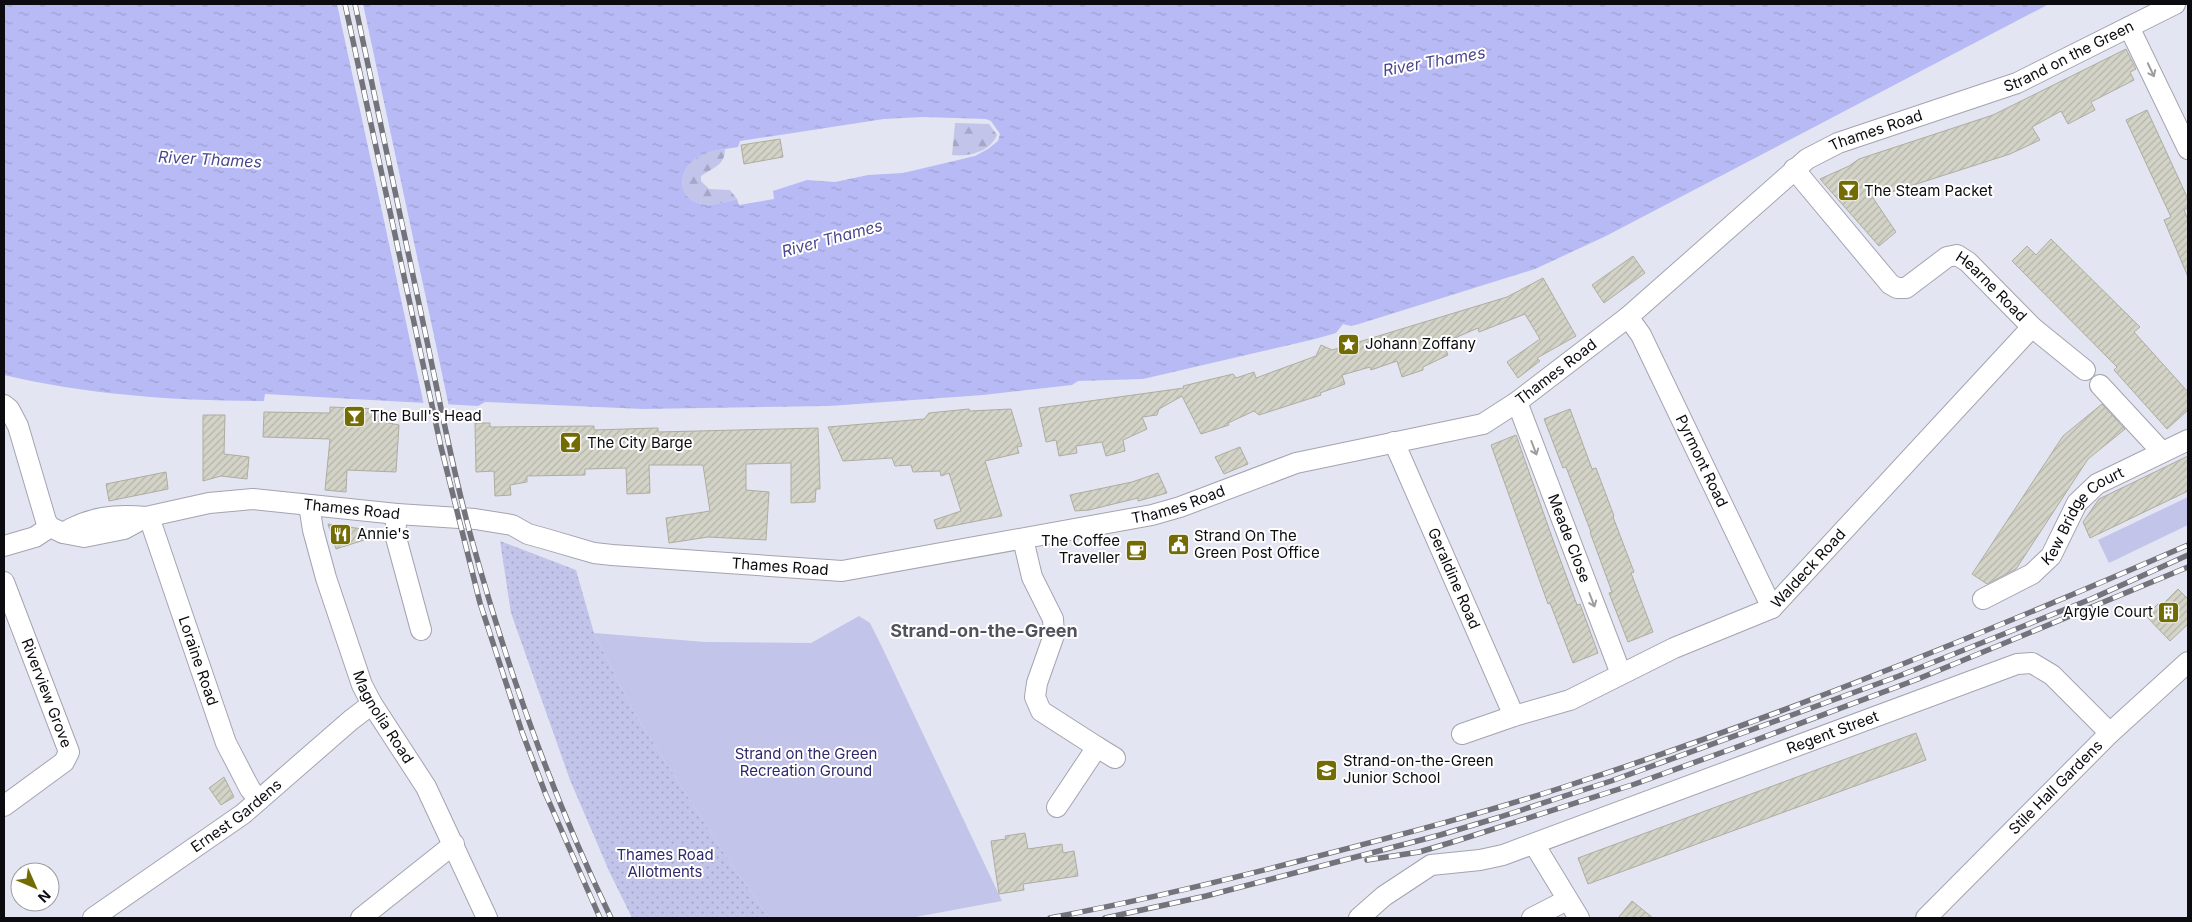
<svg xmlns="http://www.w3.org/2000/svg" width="2192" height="922" viewBox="0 0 2192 922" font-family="Inter,sans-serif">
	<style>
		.green { fill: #c2c4e9 }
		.forest { fill: url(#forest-firs) }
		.garden { fill: url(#garden-dots) }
		.water { fill: url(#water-ripples); fill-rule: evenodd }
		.pier { fill: #e4e5f2 }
		.building { fill: url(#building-hatch); stroke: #aeada1 }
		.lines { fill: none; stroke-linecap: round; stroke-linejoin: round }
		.street-casing { stroke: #a3a4b0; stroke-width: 22 }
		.street { stroke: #fff; stroke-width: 20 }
		.rail-casing { stroke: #72737b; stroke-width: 5.5 }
		.rail { stroke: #fff; stroke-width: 4; stroke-dasharray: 11; stroke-linecap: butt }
		.oneway { stroke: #9e9e9f }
		.labels { text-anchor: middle; stroke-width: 4; stroke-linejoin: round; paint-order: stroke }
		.street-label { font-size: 15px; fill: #0c0c10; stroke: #fff }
		.poi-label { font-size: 15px; fill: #0c0c10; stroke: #fff; text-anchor: start }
		.park-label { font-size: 15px; fill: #30296d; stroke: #fff }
		.water-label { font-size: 16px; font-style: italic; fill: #4b478e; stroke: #fff }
		.quarter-label { font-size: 18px; font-weight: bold; fill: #51525c; stroke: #fff }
	</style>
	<defs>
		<pattern id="forest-firs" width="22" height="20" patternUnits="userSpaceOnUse" patternTransform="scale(1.25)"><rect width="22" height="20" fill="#c2c4e9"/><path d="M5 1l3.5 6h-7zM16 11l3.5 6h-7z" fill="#a6a7c7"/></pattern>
		<pattern id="garden-dots" width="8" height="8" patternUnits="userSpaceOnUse" patternTransform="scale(1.25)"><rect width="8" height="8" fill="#c2c4e9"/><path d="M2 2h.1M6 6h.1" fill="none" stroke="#a6a7c7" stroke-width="1.8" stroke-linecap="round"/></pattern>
		<pattern id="water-ripples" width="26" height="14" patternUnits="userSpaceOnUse" patternTransform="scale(1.25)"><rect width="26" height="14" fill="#b8baf5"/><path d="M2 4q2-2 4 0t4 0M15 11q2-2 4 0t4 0" fill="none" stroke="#9d9fd1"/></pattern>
		<pattern id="building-hatch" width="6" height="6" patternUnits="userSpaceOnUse" patternTransform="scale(1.25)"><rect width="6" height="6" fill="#d4d3c7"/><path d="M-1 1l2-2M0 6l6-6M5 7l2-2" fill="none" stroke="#b5b4aa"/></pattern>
	</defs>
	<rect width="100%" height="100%" fill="#e4e5f2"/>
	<g class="green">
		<path d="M2188 497V525L2109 563 2098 540Z"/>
		<path d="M859 616 870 623 882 647 1002 901 910 918H769L723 852 633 711 594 633 705 642 811 643Z"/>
	</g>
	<g class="forest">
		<path d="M955 123 989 124 997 135C990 152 968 157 952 155Z"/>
		<path d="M725 149C725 165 714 167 701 176V181L709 189 730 190 737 199C726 202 715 206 703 204 674 200 678 168 699 156 707 152 716 150 725 149Z"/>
	</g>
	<path class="garden" d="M500 541 576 570 594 633 633 711 723 852 769 918H632L609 871 570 780 511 613Z"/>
	<path class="water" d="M4 4H2049L1606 236 1535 269 1359 324 1351 326 1343 324 1336 333 1315 339 1143 379 1078 381 1072 385 983 395 829 406 643 409 485 402 478 406 265 394 264 401C177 401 89 395 4 375ZM923 117 986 119 991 121 1000 134 998 141 988 149 975 156 903 173 868 175 835 182 807 180 773 191 774 199 739 205 737 199C726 202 714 206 702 204 674 199 678 167 700 156 712 150 725 149 738 147L740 141 884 119Z"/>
	<path class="pier" d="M337 4H363L433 331H412H433L449 407 424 405Z"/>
	<g class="building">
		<path d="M2126 49 2136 69 2130 72 2134 80 2091 102 2095 110 2068 124 2061 111 2032 127 2040 140 2010 154 1873 198 1896 232 1879 246 1820 179 1849 166 1859 159 1993 115Z"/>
		<path d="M2147 110 2188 199V208L2184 210 2188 220V277L2164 220 2171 217 2126 120Z"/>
		<path d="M780 139 783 157 744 164 741 145Z"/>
		<path d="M2051 239 2140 327 2134 332 2188 392V410L2167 429 2114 370 2117 367 2012 261 2027 246 2036 255Z"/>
		<path d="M1633 256 1645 273 1604 303 1592 285Z"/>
		<path d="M1543 278 1576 336 1537 358 1540 361 1518 378 1507 362 1540 339 1525 314 1479 332 1478 328 1443 343 1448 355 1423 367V370L1402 377 1397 361 1371 370 1370 367 1342 375 1345 384 1320 393 1321 395 1259 415 1254 411 1228 423 1229 425 1201 434 1182 396 1159 409 1157 415 1142 417 1147 429 1123 440 1125 451 1106 456 1102 442 1076 446 1077 453 1059 456 1056 440 1046 442 1039 408 1184 388 1183 386 1233 374 1236 378 1254 372 1256 378 1316 356 1321 345 1332 350 1507 297Z"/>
		<path d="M2102 404 2125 429 2088 459 2016 569 1987 584 1972 574 2063 436Z"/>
		<path d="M330 407 378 409V421L399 425 396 472 347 470 346 492 325 490 330 439 263 437 264 412 330 413Z"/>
		<path d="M969 409 970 411 1011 409 1022 446 1017 447 1019 453 985 461 1002 516 937 529 934 520 961 511 949 473 941 476 940 471 913 472 911 465 895 466 892 458 843 461 828 427 924 419 929 413Z"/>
		<path d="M1570 409 1592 469 1596 468 1614 516 1613 517 1634 572 1631 573 1653 632 1628 642 1609 593 1612 592 1590 532H1591L1566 467 1563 468 1544 419Z"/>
		<path d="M203 415H225L224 454 249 457 247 479 221 476 203 481Z"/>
		<path d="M475 423H490V427L594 426V430L656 428H658V432L818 428 820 489H816L815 502 791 503V463L746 464V490L769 492 766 540 708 537 669 543 666 518 710 511 703 465H649L650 493 627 494 626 468 585 469V475L527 476V482L510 485 511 495 495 496 494 471 476 472Z"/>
		<path d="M1516 435 1553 540 1577 605 1580 604 1598 653 1573 663 1550 603 1548 604 1491 445Z"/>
		<path d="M1240 447 1248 464 1224 474 1215 457Z"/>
		<path d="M2188 456V491L2090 538 2083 522 2099 499Z"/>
		<path d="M166 472 168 489 109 501 106 484Z"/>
		<path d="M1158 473 1167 493 1138 501V498L1089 510 1075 511 1070 495 1132 482Z"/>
		<path d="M328 524 383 532V534L336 549Z"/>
		<path d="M2178 589 2188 599V624L2170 641 2146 616 2158 604 2161 606Z"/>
		<path d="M1916 733 1926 760 1588 884 1578 858Z"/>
		<path d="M224 777 234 797 221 805 209 788Z"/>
		<path d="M1025 833 1028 849 1062 844 1063 853 1074 851 1078 876 1023 884 1024 890 999 894 991 841 1006 839 1005 836Z"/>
		<path d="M1632 901 1653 918H1618Z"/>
	</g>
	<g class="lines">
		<defs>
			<g id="street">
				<path d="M2129 27 2188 149"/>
				<path id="s1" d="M1794 169 1890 284 1897 288H1906L1947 257 1957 255 1968 262 2032 327 2085 370"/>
				<path id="s2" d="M1628 317 1641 335 1772 608"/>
				<path d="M2100 385 2162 452"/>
				<path id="s3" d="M1517 402 1621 674"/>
				<path d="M4 405 9 409 18 426 46 521 50 527 63 533C90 517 115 514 146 517"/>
				<path id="s4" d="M1394 442 1514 716"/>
				<path id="s5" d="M309 505 313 530 326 578 362 685 372 704 426 787 487 918"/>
				<path d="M397 514 395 534 421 630"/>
				<path id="s6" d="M149 517 226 743 250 789 259 800"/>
				<path id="s7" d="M63 533 84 537 124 529 146 517 209 503 253 499 397 514 475 519 512 525 528 534 546 539 594 553 612 555 842 571 1152 515 1180 507 1296 463 1483 424 1517 402 1628 317 1807 159 1838 143 2017 83 2175 4"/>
				<path d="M1023 539 1032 577 1053 619 1054 635 1037 683 1035 697 1041 711 1097 747 1057 807"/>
				<path d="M4 546 35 537 50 527"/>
				<path id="s8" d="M4 582 69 752 64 762 4 806"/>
				<path id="s9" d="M1983 599 2032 574 2051 556 2077 503 2097 484 2188 440"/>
				<path id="s10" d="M1462 734 1514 716 1570 700 1674 648 1772 608 2032 327"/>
				<path d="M1097 747 1115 758"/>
				<path d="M1534 844 1579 918"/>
				<path id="s11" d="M93 918 243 814 351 720 372 704"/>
				<path d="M361 918 454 844"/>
				<path id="s12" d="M1359 918 1384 896 1431 865 1480 860 1503 855 2017 664 2032 663 2052 675 2110 733"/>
				<path d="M1532 918 1567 900"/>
				<path id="s13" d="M1926 918 2110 733 2188 662"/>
			</g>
		</defs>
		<use href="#street" class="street-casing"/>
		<use href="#street" class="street"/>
		<defs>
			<g id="rail">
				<path d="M345 4 441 447 480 603 522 732 546 795 600 918"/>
				<path d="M355 4C378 111 401 219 424 327 439 397 452 468 471 537 507 668 552 796 611 918"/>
				<path d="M1367 860 1419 852 1456 841 1635 784 1748 743 1918 679 2188 567"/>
				<path d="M1050 918C1135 902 1219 882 1303 860 1392 837 1482 814 1570 785 1779 717 1986 633 2188 545"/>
				<path d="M1105 918 1206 896 1440 835 1500 817 1611 781 1899 676 2091 599 2188 555"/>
			</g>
		</defs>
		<use href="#rail" class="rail-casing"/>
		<use href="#rail" class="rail"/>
	</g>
	<defs><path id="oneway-shaft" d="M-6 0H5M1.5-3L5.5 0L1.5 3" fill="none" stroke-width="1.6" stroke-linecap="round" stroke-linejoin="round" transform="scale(1.25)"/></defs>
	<g class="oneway">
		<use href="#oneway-shaft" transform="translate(2151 70) rotate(65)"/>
		<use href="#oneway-shaft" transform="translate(1534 448) rotate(69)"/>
		<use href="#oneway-shaft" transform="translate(1592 600) rotate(69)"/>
	</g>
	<defs>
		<symbol id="bar-square" viewBox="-11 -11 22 22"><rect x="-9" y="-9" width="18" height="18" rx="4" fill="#736b04" stroke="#fff"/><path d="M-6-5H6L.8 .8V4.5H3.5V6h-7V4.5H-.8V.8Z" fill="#fff"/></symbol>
		<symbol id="sight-square" viewBox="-11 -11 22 22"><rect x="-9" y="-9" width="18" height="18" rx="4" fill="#736b04" stroke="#fff"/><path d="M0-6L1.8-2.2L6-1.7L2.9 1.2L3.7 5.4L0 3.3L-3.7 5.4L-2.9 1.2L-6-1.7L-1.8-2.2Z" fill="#fff"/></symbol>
		<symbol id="restaurant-square" viewBox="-11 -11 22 22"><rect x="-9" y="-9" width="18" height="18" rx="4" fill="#736b04" stroke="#fff"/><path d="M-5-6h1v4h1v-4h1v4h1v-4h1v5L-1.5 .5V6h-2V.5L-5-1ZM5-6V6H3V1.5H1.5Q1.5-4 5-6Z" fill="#fff"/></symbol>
		<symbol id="civic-square" viewBox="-11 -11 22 22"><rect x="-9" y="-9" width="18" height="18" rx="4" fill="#736b04" stroke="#fff"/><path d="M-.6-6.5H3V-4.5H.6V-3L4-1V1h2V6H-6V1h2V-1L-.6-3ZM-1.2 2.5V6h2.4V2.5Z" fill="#fff"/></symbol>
		<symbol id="cafe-square" viewBox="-11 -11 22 22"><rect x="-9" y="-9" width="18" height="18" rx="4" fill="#736b04" stroke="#fff"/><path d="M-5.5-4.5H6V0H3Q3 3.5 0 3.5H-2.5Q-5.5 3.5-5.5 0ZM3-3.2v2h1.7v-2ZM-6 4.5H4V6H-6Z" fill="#fff"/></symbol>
		<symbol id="building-square" viewBox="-11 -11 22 22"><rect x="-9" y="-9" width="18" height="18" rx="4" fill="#736b04" stroke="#fff"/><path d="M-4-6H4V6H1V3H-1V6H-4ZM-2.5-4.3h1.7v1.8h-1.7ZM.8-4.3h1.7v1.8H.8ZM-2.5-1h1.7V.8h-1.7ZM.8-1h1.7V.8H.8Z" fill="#fff"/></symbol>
		<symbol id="school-square" viewBox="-11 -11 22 22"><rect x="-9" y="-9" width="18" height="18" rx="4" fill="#736b04" stroke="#fff"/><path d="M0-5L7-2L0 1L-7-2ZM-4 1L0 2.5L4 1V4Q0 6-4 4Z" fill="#fff"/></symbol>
	</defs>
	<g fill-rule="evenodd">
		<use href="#bar-square" x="1836" y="178" width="25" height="25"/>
		<use href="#sight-square" x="1336" y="332" width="25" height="25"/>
		<use href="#bar-square" x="342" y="404" width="25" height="25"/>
		<use href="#bar-square" x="558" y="430" width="25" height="25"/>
		<use href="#restaurant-square" x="328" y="522" width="25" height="25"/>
		<use href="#civic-square" x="1166" y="532" width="25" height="25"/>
		<use href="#cafe-square" x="1124" y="538" width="25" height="25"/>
		<use href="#building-square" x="2156" y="600" width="25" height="25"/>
		<use href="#school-square" x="1314" y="758" width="25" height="25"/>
	</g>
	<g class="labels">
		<g class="street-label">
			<text dy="5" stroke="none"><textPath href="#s7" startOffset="2152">Strand on the Green</textPath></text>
			<text dy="5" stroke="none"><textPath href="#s7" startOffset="1945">Thames Road</textPath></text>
			<text dy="5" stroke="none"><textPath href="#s1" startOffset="275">Hearne Road</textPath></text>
			<text dy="5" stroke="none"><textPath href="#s7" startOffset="1541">Thames Road</textPath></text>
			<text dy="5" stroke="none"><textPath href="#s2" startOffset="162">Pyrmont Road</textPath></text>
			<text dy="5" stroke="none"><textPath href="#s7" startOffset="1135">Thames Road</textPath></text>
			<text dy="5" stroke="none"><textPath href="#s7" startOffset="295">Thames Road</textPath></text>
			<text dy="5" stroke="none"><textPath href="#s9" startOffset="134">Kew Bridge Court</textPath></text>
			<text dy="5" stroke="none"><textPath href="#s3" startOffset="146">Meade Close</textPath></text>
			<text dy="5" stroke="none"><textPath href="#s7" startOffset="730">Thames Road</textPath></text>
			<text dy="5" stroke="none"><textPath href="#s10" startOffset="389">Waldeck Road</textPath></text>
			<text dy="5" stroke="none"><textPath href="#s4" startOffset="149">Geraldine Road</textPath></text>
			<text dy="5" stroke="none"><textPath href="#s6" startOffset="152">Loraine Road</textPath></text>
			<text dy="5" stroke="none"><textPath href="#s8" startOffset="119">Riverview Grove</textPath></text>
			<text dy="5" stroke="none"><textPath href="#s5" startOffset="226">Magnolia Road</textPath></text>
			<text dy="5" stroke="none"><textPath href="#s12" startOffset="514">Regent Street</textPath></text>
			<text dy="5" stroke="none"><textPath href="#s13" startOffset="184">Stile Hall Gardens</textPath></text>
			<text dy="5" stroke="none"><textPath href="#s11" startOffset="176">Ernest Gardens</textPath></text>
		</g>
		<g class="poi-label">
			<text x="1864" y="196">The Steam Packet</text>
			<text x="1365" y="349">Johann Zoffany</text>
			<text x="370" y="421">The Bull's Head</text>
			<text x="587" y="448">The City Barge</text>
			<text x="357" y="539">Annie's</text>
			<text x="1194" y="541">Strand On The<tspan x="1194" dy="17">Green Post Office</tspan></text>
			<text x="1120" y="546" text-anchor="end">The Coffee<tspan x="1120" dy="17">Traveller</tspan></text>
			<text x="2153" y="617" text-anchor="end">Argyle Court</text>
			<text x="1343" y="766">Strand-on-the-Green<tspan x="1343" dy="17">Junior School</tspan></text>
		</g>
		<g class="park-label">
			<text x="806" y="759">Strand on the Green<tspan x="806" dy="17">Recreation Ground</tspan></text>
			<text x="665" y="860">Thames Road<tspan x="665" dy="17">Allotments</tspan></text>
		</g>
		<g class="water-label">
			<text transform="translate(1434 61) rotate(-10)" y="6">River Thames</text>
			<text transform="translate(210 159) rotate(3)" y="6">River Thames</text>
			<text transform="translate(832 238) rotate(-15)" y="6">River Thames</text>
		</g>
		<g class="quarter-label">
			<text x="984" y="637">Strand-on-the-Green</text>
		</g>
	</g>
	<rect width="2192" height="922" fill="none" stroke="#0c0c10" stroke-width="10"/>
	<g transform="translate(35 887) rotate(135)"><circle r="24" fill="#ffffff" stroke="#9e9e9f"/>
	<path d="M0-4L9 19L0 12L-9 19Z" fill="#736b04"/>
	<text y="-8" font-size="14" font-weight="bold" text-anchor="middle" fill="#0c0c10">N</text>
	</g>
</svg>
